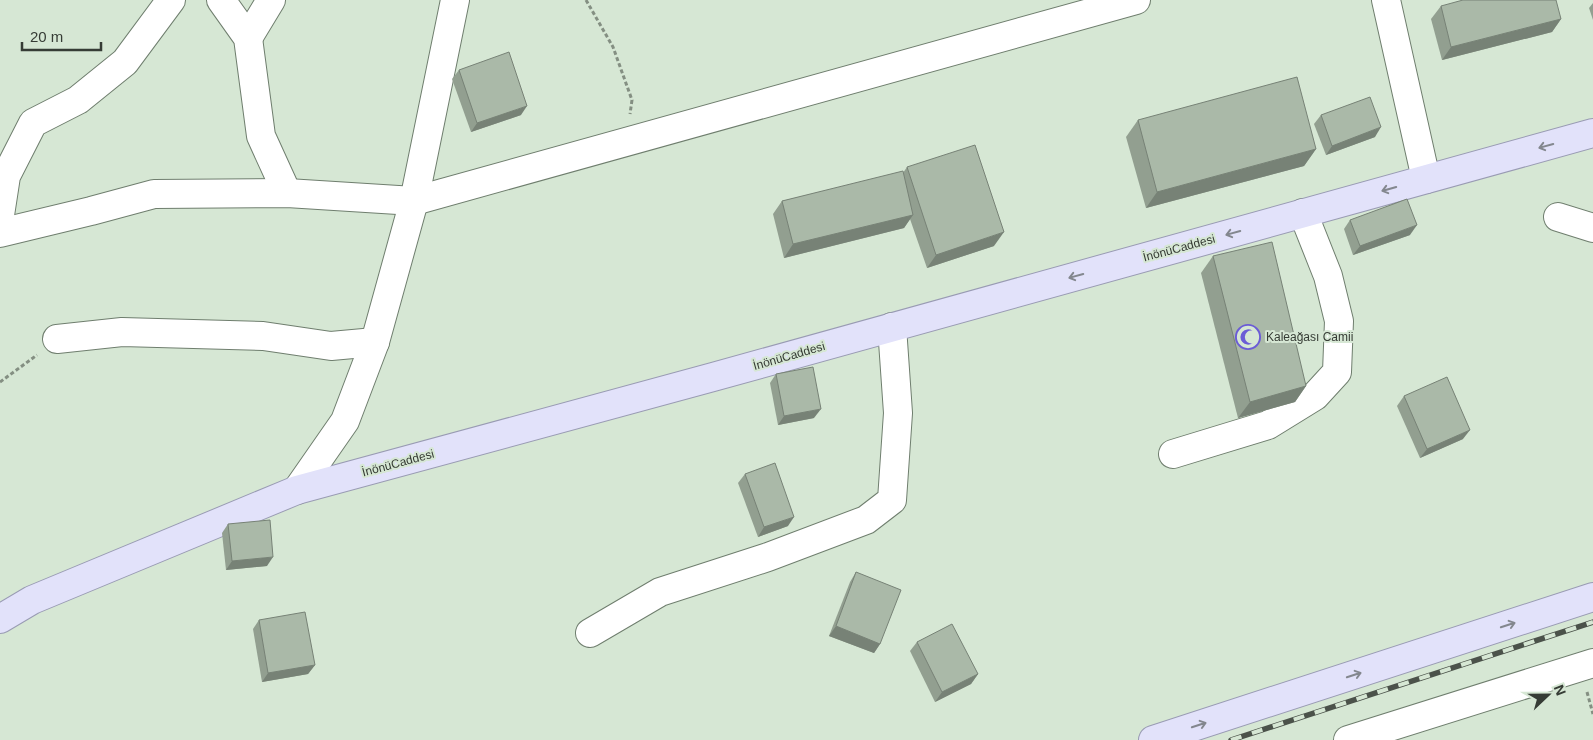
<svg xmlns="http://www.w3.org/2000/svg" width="1593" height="740" viewBox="0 0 1593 740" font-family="Helvetica,sans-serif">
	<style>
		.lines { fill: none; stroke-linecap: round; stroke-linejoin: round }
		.minor-casing { stroke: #6f7e6e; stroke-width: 30 }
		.major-casing { stroke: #999bb3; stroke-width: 30 }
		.path { stroke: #848f82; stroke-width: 3; stroke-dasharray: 4 2.5; stroke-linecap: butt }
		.minor { stroke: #fff; stroke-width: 28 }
		.major { stroke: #e2e2fa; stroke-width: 28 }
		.rail-casing { stroke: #4b524a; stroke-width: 5.5 }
		.rail { stroke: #d6e7d4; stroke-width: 4; stroke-dasharray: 11; stroke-linecap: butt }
		.wall { fill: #929f90 }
		.shaded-wall { fill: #778276 }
		.building { fill: #aab9a8; stroke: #778276 }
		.oneway { stroke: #83878e }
		.labels { text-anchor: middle; stroke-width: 4; stroke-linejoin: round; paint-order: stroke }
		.street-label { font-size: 12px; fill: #363c35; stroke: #d6e7d4 }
		.poi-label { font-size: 12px; fill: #363c35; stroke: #d6e7d4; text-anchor: start }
	</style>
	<rect width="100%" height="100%" fill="#d6e7d4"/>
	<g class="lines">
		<defs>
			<g id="minor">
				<path d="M221 0 248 38 261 136 287 193"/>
				<path d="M1386 0 1426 179"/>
				<path d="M248 38 271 0"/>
				<path d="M0 215 6 176 33 123 78 100 125 62 171 0"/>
				<path d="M1558 217 1593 228"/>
				<path d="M0 233 91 211 154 194 287 193 414 201 1136 0"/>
				<path d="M57 339 122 332 263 336 331 346 375 342"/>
				<path d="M1173 454 1268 425 1315 396 1337 372 1339 321 1328 276 1303 213"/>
				<path d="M297 490 345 421 375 342 414 201 455 0"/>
				<path d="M590 633 660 592 768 557 866 520 892 500 898 413 892 327"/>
				<path d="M1348 740 1593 663"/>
			</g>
			<g id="major">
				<path d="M0 619 32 600 297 490 713 377 1593 133"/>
				<path d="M1153 740 1593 597"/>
			</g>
		</defs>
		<use href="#minor" class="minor-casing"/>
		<use href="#major" class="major-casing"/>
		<g class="path">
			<path d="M586 0 613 47 632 100 630 114"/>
			<path d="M0 382 37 355"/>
			<path d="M1587 692 1593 714"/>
		</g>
		<use href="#minor" class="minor"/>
		<use href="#major" class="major"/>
		<defs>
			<path id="rail" d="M1231 740 1593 622"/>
		</defs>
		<use href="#rail" class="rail-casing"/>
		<use href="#rail" class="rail"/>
	</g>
	<g class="wall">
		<path d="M1593 3V20L1589 8Z"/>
		<path d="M1441 6 1561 19 1552 32 1442 60 1431 19Z"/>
		<path d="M459 70 521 115 471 132 452 79Z"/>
		<path d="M1321 115 1375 137 1326 155 1314 124Z"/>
		<path d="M1138 120 1316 149 1304 166 1146 208 1126 137Z"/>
		<path d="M907 167 994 246 927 268 910 219 904 228 784 258 773 214 782 201 903 173Z"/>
		<path d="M1350 220 1410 235 1353 255 1344 229Z"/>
		<path d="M1213 256 1306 386 1295 402 1238 418 1201 273Z"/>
		<path d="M776 374 814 418 778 425 770 383Z"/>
		<path d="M1404 396 1463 439 1420 458 1397 406Z"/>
		<path d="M745 474 788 526 758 537 738 483Z"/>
		<path d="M228 524 267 566 226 570 222 533Z"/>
		<path d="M856 572 880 644 874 653 829 636 850 582Z"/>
		<path d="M259 620 315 665 308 674 262 682 253 629Z"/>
		<path d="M917 642 978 674 971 684 935 702 910 651Z"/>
	</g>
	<g class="shaded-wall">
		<path d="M1561 19 1552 32 1442 60 1451 47Z"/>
		<path d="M527 106 521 115 471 132 477 123Z"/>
		<path d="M1381 127 1375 137 1326 155 1332 146Z"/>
		<path d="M1316 149 1304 166 1146 208 1157 192Z"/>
		<path d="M913 215 904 228 784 258 793 244Z"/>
		<path d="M1417 225 1410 235 1353 255 1360 246Z"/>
		<path d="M1004 232 994 246 927 268 936 255Z"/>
		<path d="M1306 386 1295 402 1238 418 1250 402Z"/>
		<path d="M821 409 814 418 778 425 784 416Z"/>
		<path d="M1470 430 1463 439 1420 458 1427 449Z"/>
		<path d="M794 517 788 526 758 537 764 527Z"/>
		<path d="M273 557 267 566 226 570 232 561Z"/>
		<path d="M836 626 880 644 874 653 829 636Z"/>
		<path d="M315 665 308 674 262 682 268 673Z"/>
		<path d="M978 674 971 684 935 702 942 692Z"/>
	</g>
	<g class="building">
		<path d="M1463 0H1556L1561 19 1451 47 1441 6Z"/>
		<path d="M509 52 527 106 477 123 459 70Z"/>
		<path d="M1297 77 1316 149 1157 192 1138 120Z"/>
		<path d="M1370 97 1381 127 1332 146 1321 115Z"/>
		<path d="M975 145 1004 232 936 255 907 167Z"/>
		<path d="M903 171 913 215 793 244 782 201Z"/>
		<path d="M1407 199 1417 225 1360 246 1350 220Z"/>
		<path d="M1272 242 1306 386 1250 402 1213 256Z"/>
		<path d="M813 367 821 409 784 416 776 374Z"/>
		<path d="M1447 377 1470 430 1427 449 1404 396Z"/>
		<path d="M775 463 794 517 764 527 745 474Z"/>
		<path d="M270 520 273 557 232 561 228 524Z"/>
		<path d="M856 572 901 590 880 644 836 626Z"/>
		<path d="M305 612 315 665 268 673 259 620Z"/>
		<path d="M952 624 978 674 942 692 917 642Z"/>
	</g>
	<defs><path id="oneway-shaft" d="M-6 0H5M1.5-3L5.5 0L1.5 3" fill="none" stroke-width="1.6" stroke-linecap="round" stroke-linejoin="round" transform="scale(1.25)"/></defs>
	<g class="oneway">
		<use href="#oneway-shaft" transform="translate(1546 146) rotate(165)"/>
		<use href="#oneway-shaft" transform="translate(1389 189) rotate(164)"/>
		<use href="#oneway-shaft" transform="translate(1233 233) rotate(165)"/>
		<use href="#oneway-shaft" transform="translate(1076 276) rotate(165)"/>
		<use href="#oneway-shaft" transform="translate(1508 625) rotate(-18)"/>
		<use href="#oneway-shaft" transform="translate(1354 675) rotate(-18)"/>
		<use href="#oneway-shaft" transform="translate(1199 725) rotate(-18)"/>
	</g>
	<defs>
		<symbol id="mosque-ring" viewBox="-11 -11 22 22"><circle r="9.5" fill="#d6e7d4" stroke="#6b5cd6" stroke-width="1.5"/><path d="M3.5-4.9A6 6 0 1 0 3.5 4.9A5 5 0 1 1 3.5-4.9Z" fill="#6b5cd6"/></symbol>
	</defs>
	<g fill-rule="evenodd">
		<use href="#mosque-ring" x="1234" y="323" width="28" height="28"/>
	</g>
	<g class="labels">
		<g class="street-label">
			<text transform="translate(1179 248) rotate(-15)" y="4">İnönüCaddesi</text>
			<text transform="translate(789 356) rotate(-16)" y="4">İnönüCaddesi</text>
			<text transform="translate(398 463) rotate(-15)" y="4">İnönüCaddesi</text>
		</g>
		<g class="poi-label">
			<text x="1266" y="341">Kaleağası Camii</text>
		</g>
	</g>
	<g transform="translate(1548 695) rotate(68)" stroke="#d6e7d4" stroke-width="4" paint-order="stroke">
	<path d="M0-4L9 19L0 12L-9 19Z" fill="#363c35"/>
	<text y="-8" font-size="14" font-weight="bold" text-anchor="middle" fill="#363c35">N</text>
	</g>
	<path d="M22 42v8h79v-8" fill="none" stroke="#363c35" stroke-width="2.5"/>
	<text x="30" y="42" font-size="15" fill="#363c35" stroke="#d6e7d4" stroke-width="4" paint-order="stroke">20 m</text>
</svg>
